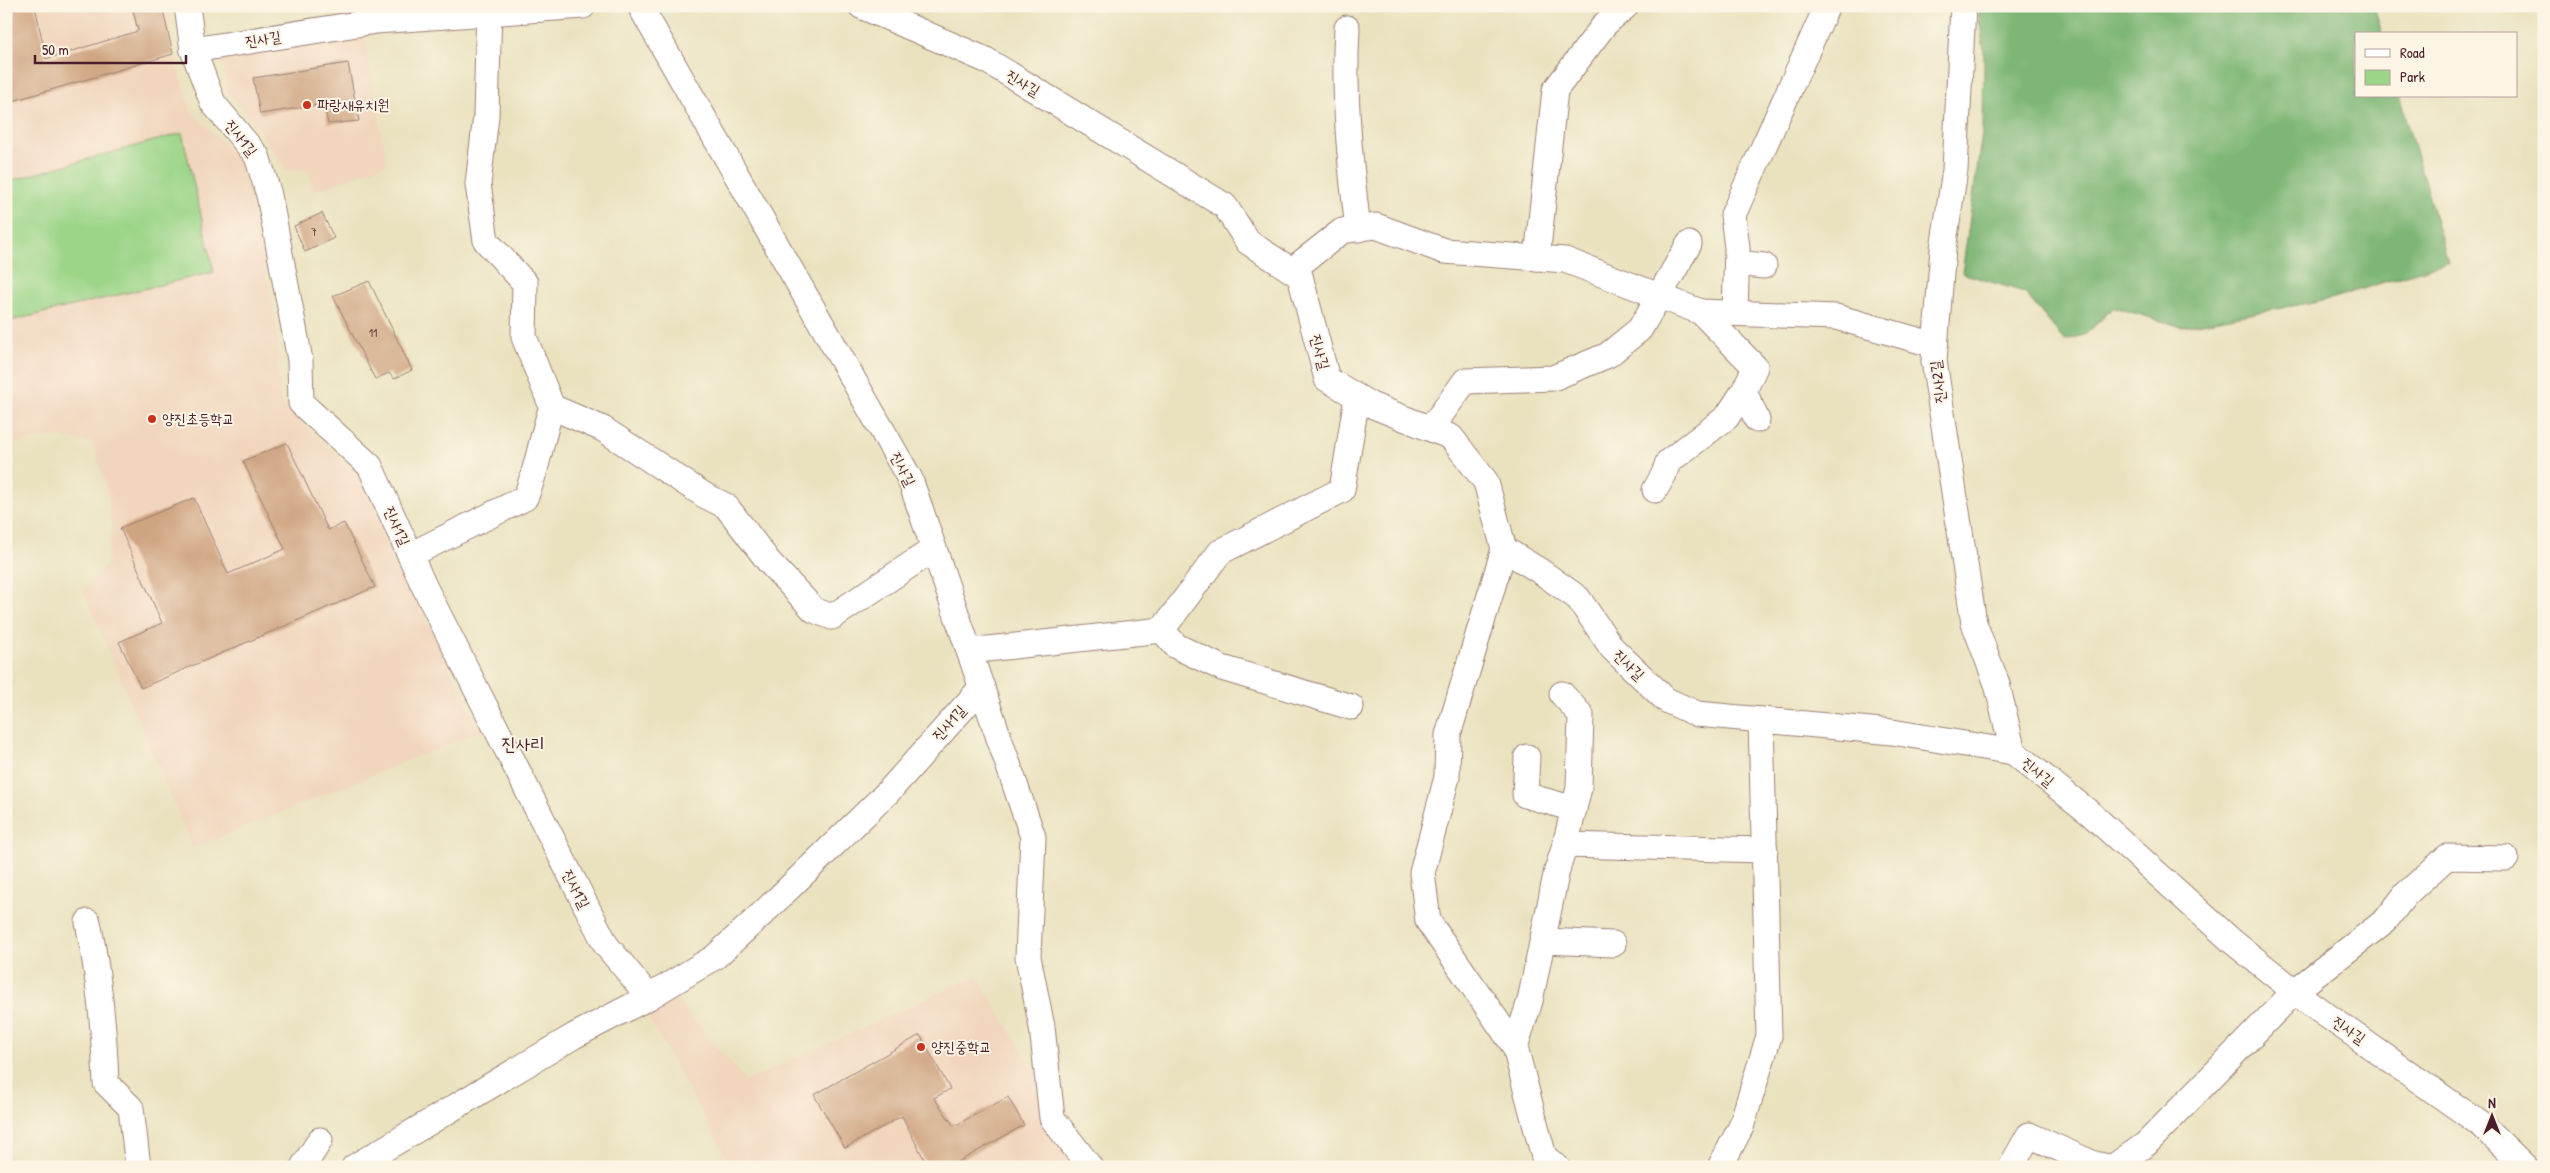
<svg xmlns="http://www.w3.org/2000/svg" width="2550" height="1173" viewBox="0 0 2550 1173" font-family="'Patrick Hand','Poor Story',sans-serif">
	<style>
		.built { fill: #f1d5bd }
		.green { fill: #9cd588; stroke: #737a5a }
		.forest { fill: #7db674; stroke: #646a50 }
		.building { fill: #cfa481 }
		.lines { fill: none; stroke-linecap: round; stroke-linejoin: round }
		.minor-casing { stroke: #9a8075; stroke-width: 27 }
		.minor { stroke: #fff; stroke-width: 25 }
		.poi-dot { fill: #c8321e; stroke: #fcf5e5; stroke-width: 2 }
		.labels { text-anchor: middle; stroke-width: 4; stroke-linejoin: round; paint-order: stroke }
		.number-label { font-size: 12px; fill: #6b4040 }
		.street-label { font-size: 15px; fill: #4a1f2b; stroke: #fcf5e5 }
		.poi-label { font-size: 15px; fill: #4a1f2b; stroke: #fcf5e5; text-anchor: start }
		.quarter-label { font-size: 18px; fill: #4a1f2b; stroke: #fcf5e5 }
	</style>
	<rect width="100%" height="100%" fill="#fcf5e5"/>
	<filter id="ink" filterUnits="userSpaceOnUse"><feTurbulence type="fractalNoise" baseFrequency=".02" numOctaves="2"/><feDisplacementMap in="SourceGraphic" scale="10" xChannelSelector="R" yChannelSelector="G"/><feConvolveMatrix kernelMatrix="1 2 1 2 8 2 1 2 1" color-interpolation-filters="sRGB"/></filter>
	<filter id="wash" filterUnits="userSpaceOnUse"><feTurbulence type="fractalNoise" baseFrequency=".0096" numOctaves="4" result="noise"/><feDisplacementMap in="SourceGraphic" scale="20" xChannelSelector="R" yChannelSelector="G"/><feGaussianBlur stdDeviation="1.12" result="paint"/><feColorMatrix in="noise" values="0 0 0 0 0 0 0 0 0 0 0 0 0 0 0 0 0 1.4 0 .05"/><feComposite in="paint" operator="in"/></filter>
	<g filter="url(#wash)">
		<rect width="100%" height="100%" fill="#eae2bf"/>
		<g class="built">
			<path d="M6 6H169L175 59 191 111 242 163 276 321 280 402 360 477 408 584 481 731 193 848 83 590 107 564 112 527 107 491 93 442 51 436 6 446Z"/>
			<path d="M363 29 387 164 313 191 309 171 285 170 250 117 227 92 221 52Z"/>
			<path d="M977 976 1092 1167H732L645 1012 674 997 746 1081Z"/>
		</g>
		<path class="green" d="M182 133 214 272 6 322V182Z"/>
		<path class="forest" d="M1977 6H2374L2382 34H2356V96H2399L2448 262 2334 298 2182 327 2114 307 2086 334 2065 341 2024 292 1962 273 1983 127 1984 51Z"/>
		<g id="blocks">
			<g class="building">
				<path d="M6 6H35L46 59 138 31 132 6H162L173 54 6 103Z"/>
				<path d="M348 63 359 121 328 124 324 104 260 114 253 78Z"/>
				<path d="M322 213 334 238 305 252 294 226Z"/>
				<path d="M369 281 412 370 394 379 389 373 375 379 333 296Z"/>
				<path d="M287 443 328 530 344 523 375 587 141 688 119 642 162 623 120 528 194 498 228 574 285 549 243 461Z"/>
				<path d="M920 1035 950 1089 934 1098 954 1126 1008 1097 1024 1125 949 1167H928L902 1116 845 1148 814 1095Z"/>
			</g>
		</g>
	</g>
	<g filter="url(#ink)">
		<use href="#blocks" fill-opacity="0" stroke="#9a8075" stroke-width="1"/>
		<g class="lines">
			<defs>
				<g id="minor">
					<path d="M187 6 193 50 213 103 257 156 269 195 300 360 301 403 370 466 424 586 606 945 649 997"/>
					<path d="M489 6 486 116 478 184 486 241 525 283 524 337 552 407 603 429 704 495 726 506 769 562 814 610 832 617 934 549"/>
					<path d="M640 6 910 479 1033 837 1028 957 1042 1027 1052 1118 1090 1167"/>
					<path d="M861 6 986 60 1225 206 1248 242 1300 276 1327 379 1371 405 1451 437 1486 482 1504 549 1540 571 1578 598 1612 648 1666 700 1697 714 1892 732 2013 752 2091 814 2233 942 2312 1005 2482 1125 2525 1167"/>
					<path d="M1963 6 1955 170 1943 249 1934 361 1974 623 1997 684 2013 752"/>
					<path d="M1347 28C1343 95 1350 162 1358 229"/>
					<path d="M193 50 376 21 583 6"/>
					<path d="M1537 258 1555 90 1605 24 1626 6"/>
					<path d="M1737 263 1764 266"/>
					<path d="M1292 270 1342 231 1376 226 1444 251 1565 260 1701 312 1836 317 1935 345"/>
					<path d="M1735 313 1737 248 1733 215 1827 6"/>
					<path d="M1744 391 1757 420"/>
					<path d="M1434 430 1437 420 1465 381 1553 378 1608 355 1640 329 1689 244"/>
					<path d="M1655 490 1664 474 1668 462 1727 417 1744 391 1755 367 1701 312"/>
					<path d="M1504 549 1448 735 1447 777 1422 873 1428 921 1515 1047 1544 1157 1557 1167"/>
					<path d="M410 555 525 498C538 469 541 437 552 407"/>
					<path d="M1162 630 1176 646 1222 668 1351 707"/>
					<path d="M969 651 1162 630 1220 552 1342 490 1357 397"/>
					<path d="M1527 757 1525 795 1574 809"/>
					<path d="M1565 845 1765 850"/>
					<path d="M88 922C99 975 104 1028 106 1083L131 1108 138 1167"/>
					<path d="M1544 941 1613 944"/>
					<path d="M1515 1047 1530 1001 1557 870 1565 845 1579 788 1581 715 1562 694"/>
					<path d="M303 1167 320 1140"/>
					<path d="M354 1167 574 1036 649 997 715 957 763 913 889 791 982 687"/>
					<path d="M1720 1167 1741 1127 1769 1036 1761 720"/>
					<path d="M2011 1167 2029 1135 2094 1164 2109 1167"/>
					<path d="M2113 1167 2146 1144 2295 991 2386 920 2406 894 2447 857 2506 858"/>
				</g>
			</defs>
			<use href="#minor" class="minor-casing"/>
			<use href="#minor" class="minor"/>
		</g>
	</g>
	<g class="poi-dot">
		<circle cx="307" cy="105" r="5"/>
		<circle cx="152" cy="419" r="5"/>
		<circle cx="921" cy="1047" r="5"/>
	</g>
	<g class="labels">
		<g class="number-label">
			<text x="314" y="236">7</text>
			<text x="373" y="337">11</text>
		</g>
		<g class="street-label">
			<text transform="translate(263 39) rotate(-9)" y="5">진사길</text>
			<text transform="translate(1023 83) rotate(31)" y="5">진사길</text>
			<text transform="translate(241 138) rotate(52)" y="5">진사1길</text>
			<text transform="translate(1320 352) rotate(75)" y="5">진사길</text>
			<text transform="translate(1938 382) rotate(-97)" y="5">진사2길</text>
			<text transform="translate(903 469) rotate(63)" y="5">진사길</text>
			<text transform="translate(397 526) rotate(66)" y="5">진사1길</text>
			<text transform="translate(1629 665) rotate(44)" y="5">진사길</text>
			<text transform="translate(949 723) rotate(-48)" y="5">진사1길</text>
			<text transform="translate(2038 772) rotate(39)" y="5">진사길</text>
			<text transform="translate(576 889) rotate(63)" y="5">진사1길</text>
			<text transform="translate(2349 1030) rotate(35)" y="5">진사길</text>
		</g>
		<g class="poi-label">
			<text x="317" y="110">파랑새유치원</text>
			<text x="162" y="424">양진초등학교</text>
			<text x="931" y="1052">양진중학교</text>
		</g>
		<g class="quarter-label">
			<text x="523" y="750">진사리</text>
		</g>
	</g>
	<rect width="2550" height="1173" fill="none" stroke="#fcf5e5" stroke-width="25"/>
	<rect x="2355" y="32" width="162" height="65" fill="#fcf5e5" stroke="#b59f9b"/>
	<rect x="2365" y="49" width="25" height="8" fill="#ffffff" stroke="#b59f9b"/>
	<text x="2400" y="58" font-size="15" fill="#4a1f2b">Road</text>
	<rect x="2365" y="70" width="25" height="15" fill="#9cd588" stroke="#b59f9b"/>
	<text x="2400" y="82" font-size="15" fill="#4a1f2b">Park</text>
	<g transform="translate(2492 1116)" stroke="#fcf5e5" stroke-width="4" paint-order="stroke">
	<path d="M0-4L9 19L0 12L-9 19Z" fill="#4a1f2b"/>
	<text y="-8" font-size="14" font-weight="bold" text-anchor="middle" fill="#4a1f2b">N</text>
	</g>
	<path d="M35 55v8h151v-8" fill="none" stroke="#4a1f2b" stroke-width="2.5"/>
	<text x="42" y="55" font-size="15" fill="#4a1f2b" stroke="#fcf5e5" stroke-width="4" paint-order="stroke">50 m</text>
</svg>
